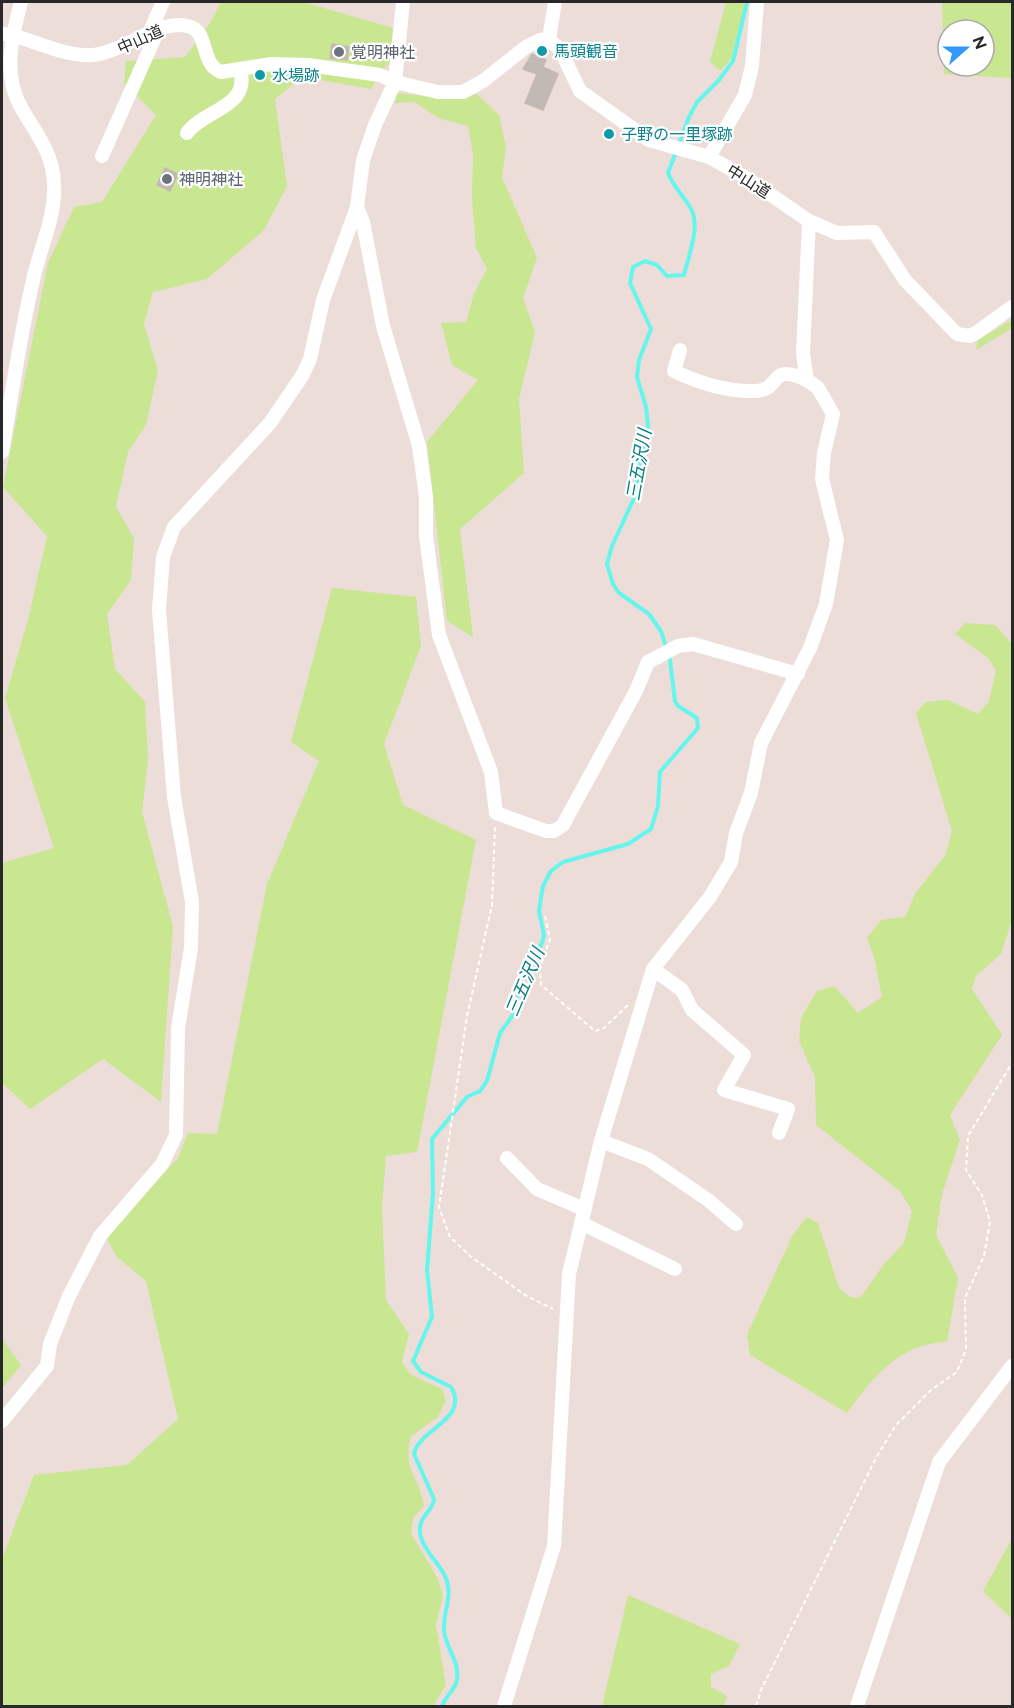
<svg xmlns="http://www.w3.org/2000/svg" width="1014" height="1708" viewBox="0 0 1014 1708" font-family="Raleway,'Noto Sans JP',sans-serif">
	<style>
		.green { fill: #c9e691; fill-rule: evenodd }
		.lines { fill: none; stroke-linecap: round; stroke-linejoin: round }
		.stream { stroke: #64f5ed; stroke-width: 4 }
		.building { fill: #c2b9b4; stroke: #c7b9b2; stroke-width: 1.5 }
		.path { stroke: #fff; stroke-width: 2; stroke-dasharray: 4.5 3; stroke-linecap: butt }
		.minor { stroke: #fff; stroke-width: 14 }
		.culture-dot { fill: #0f9aa8; stroke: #fff; stroke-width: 2 }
		.worship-dot { fill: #6b7280; stroke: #fff; stroke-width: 2 }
		.labels { text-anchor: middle; stroke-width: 4.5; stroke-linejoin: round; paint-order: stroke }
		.street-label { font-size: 16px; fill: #282828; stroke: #fff }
		.culture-label { font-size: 16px; fill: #0d838f; stroke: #fff; text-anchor: start }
		.worship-label { font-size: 16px; fill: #5b616d; stroke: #fff; text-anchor: start }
		.water-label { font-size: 18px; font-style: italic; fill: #087f82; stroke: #fff }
	</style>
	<rect width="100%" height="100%" fill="#ecddd8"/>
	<g class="green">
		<path d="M221 2H303L393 28 390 63 384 68 371 89 302 77 275 99 287 186 264 230 207 279 153 292 144 324 158 370 146 425 128 452 116 507 134 538 131 580 107 614 115 669 145 702 148 760 142 812 173 926 161 1102 103 1059 30 1109 2 1083V863L54 848 5 698 28 620 47 536 3 487 48 263 74 207 102 202 156 115 124 84 126 61 185 57 210 23Z"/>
		<path d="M726 2H745V4L731 59 720 71 710 62Z"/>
		<path d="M942 2H1012V78L944 74ZM948 30H984V66H948Z"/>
		<path d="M397 93 434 97 477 94 499 115 506 147 502 177 537 258 523 298 535 332 519 399 524 473 460 529 473 637 447 621 427 442 478 380 452 365 441 323 466 322 474 294 487 269 476 248 472 198 473 154 468 126 438 118 415 102 395 103Z"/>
		<path d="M1012 320V328L976 350 978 340Z"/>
		<path d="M332 588 416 597 421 646 384 744 403 805 476 840 417 1152 386 1156 382 1207 386 1300 409 1334 402 1362 411 1375 442 1389 446 1400 438 1417 411 1436C402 1473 419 1473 424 1506L413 1518 411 1533 438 1579 443 1596 436 1625 446 1685 433 1706H2V1559L34 1475 127 1465 178 1419 146 1281 117 1257 106 1237 178 1158 188 1133 217 1134 267 884 319 761 291 742Z"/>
		<path d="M965 623 995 625 1012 644V920L1001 954 976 976 972 989 1002 1035 950 1115 960 1140 942 1194 936 1235 958 1278 947 1342C900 1343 873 1377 847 1413L750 1355 747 1335 792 1236 807 1217 818 1223 839 1288 850 1297 860 1298 884 1264 904 1243 912 1211 900 1191 816 1125 815 1077 799 1041 801 1018 817 991 834 986 858 1013 882 997 874 957 867 938 881 920 905 917 915 894 946 854 952 831 916 713 926 702 948 700 978 714 989 701 996 670 987 657 955 634Z"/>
		<path d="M2 1338 21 1365 2 1389Z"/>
		<path d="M1012 1539V1619L983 1591Z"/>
		<path d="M628 1595 740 1644 729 1666 711 1674V1687L727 1696 724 1706H602Z"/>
	</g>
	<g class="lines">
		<path class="stream" d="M442 1706C445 1696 456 1690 457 1679 460 1662 445 1647 444 1630 443 1610 454 1596 445 1576 437 1560 418 1545 420 1527 421 1515 433 1511 434 1499L414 1454C419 1428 470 1420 451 1387L421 1372 413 1361 432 1317 427 1270 433 1193 432 1139 467 1097 480 1091 487 1081 500 1033 513 1015 522 979 542 943 544 935 539 911 543 886 551 871 563 862 628 844 651 829 658 806 660 772 698 728 697 718 678 706 675 701 670 660 661 631 649 614 619 593 613 584 607 564 612 546 636 494 638 470 648 426 646 407 637 377 639 360 651 329 630 283 633 267 645 261 657 265 667 276 684 275C688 257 701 226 691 209 684 196 674 188 668 173L689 117 697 102 719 80 733 61 747 2"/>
	</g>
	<g class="building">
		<path d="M332 44 349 47 347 60 330 58Z"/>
		<path d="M532 54 546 60 543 67 558 74 543 110 525 103 537 74 523 69Z"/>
		<path d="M165 168 178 174 170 191 157 185Z"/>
	</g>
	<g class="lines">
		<g class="path">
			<path d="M361 58 362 51"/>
			<path d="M495 827 492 905 467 1016 439 1207 450 1237 470 1256 525 1295 553 1309"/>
			<path d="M545 916 550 939 540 968 541 985 595 1031 604 1028 628 1005"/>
			<path d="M756 1706 761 1690 877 1456 896 1425 931 1390 957 1372 966 1349 965 1298 984 1256 990 1222 982 1195 966 1170 968 1136 1012 1063"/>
		</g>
		<g class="minor">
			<path d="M150 31 163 2"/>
			<path d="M2 34 12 35C37 42 67 57 93 55 126 52 164 14 193 28 208 35 201 64 221 72L271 64 308 65 380 75 395 82 438 92H463L483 81 526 47 540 40 549 39 561 51 580 91 649 140 709 157 745 177 809 221 837 233 874 232 905 280 957 334 970 336 976 333 1012 307"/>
			<path d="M549 39 555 2"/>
			<path d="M187 133C204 109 251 108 240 69"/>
			<path d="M102 156 159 28"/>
			<path d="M709 157 745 95 752 66 757 2"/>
			<path d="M357 207 363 222 383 326 419 446 426 497V536L439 635 491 772 496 813 546 831H554L563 825 636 691 648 662 678 646 693 644 798 674"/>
			<path d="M680 350 674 371C699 383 726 392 755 391 783 390 767 362 807 380"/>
			<path d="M2 452C12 394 20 334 34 276 41 245 56 216 54 183 53 153 36 133 22 109 2 76 12 36 21 2"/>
			<path d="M653 969 682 990 692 1010 744 1055 724 1090 788 1109 779 1133"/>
			<path d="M601 1141 648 1159 708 1200 736 1224"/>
			<path d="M507 1158 537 1189 584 1209"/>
			<path d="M581 1223 675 1269"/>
			<path d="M2 1421 47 1366 50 1344 69 1296 100 1236 162 1164 176 1135 178 1028 191 948 192 902 174 797 159 610 163 557 174 527 270 423 302 376 310 359 323 300 357 207 363 160 375 125 395 82 403 2"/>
			<path d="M504 1706 554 1546 569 1274 601 1141 653 969 710 897 731 862 736 833 751 793 761 743 810 648 826 604 837 540 822 479 824 453 833 414 818 388 807 380 803 354 809 221"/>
			<path d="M857 1706 939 1462 1012 1366"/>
		</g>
	</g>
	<g class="culture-dot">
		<circle cx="542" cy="51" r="6"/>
		<circle cx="260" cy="75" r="6"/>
		<circle cx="609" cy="134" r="6"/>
	</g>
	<g class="worship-dot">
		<circle cx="339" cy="52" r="6"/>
		<circle cx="167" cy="179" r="6"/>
	</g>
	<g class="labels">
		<g class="street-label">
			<text transform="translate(140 39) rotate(-24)" y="6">中山道</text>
			<text transform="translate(749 181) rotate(32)" y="6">中山道</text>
		</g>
		<g class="culture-label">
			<text x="554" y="57">馬頭観音</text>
			<text x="272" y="81">水場跡</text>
			<text x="621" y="140">子野の一里塚跡</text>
		</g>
		<g class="worship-label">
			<text x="351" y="58">覚明神社</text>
			<text x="179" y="185">神明神社</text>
		</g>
		<g class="water-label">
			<text transform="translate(639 465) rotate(-80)" y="6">三五沢川</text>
			<text transform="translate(525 982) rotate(-67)" y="6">三五沢川</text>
		</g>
	</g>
	<rect width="1014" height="1708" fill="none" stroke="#282828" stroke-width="6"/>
	<g transform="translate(966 48) rotate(69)"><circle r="28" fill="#ffffff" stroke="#a9a9a9" stroke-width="1.5"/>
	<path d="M0-4.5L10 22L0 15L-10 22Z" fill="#329aff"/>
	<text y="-9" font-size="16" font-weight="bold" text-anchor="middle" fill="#282828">N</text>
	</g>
</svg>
